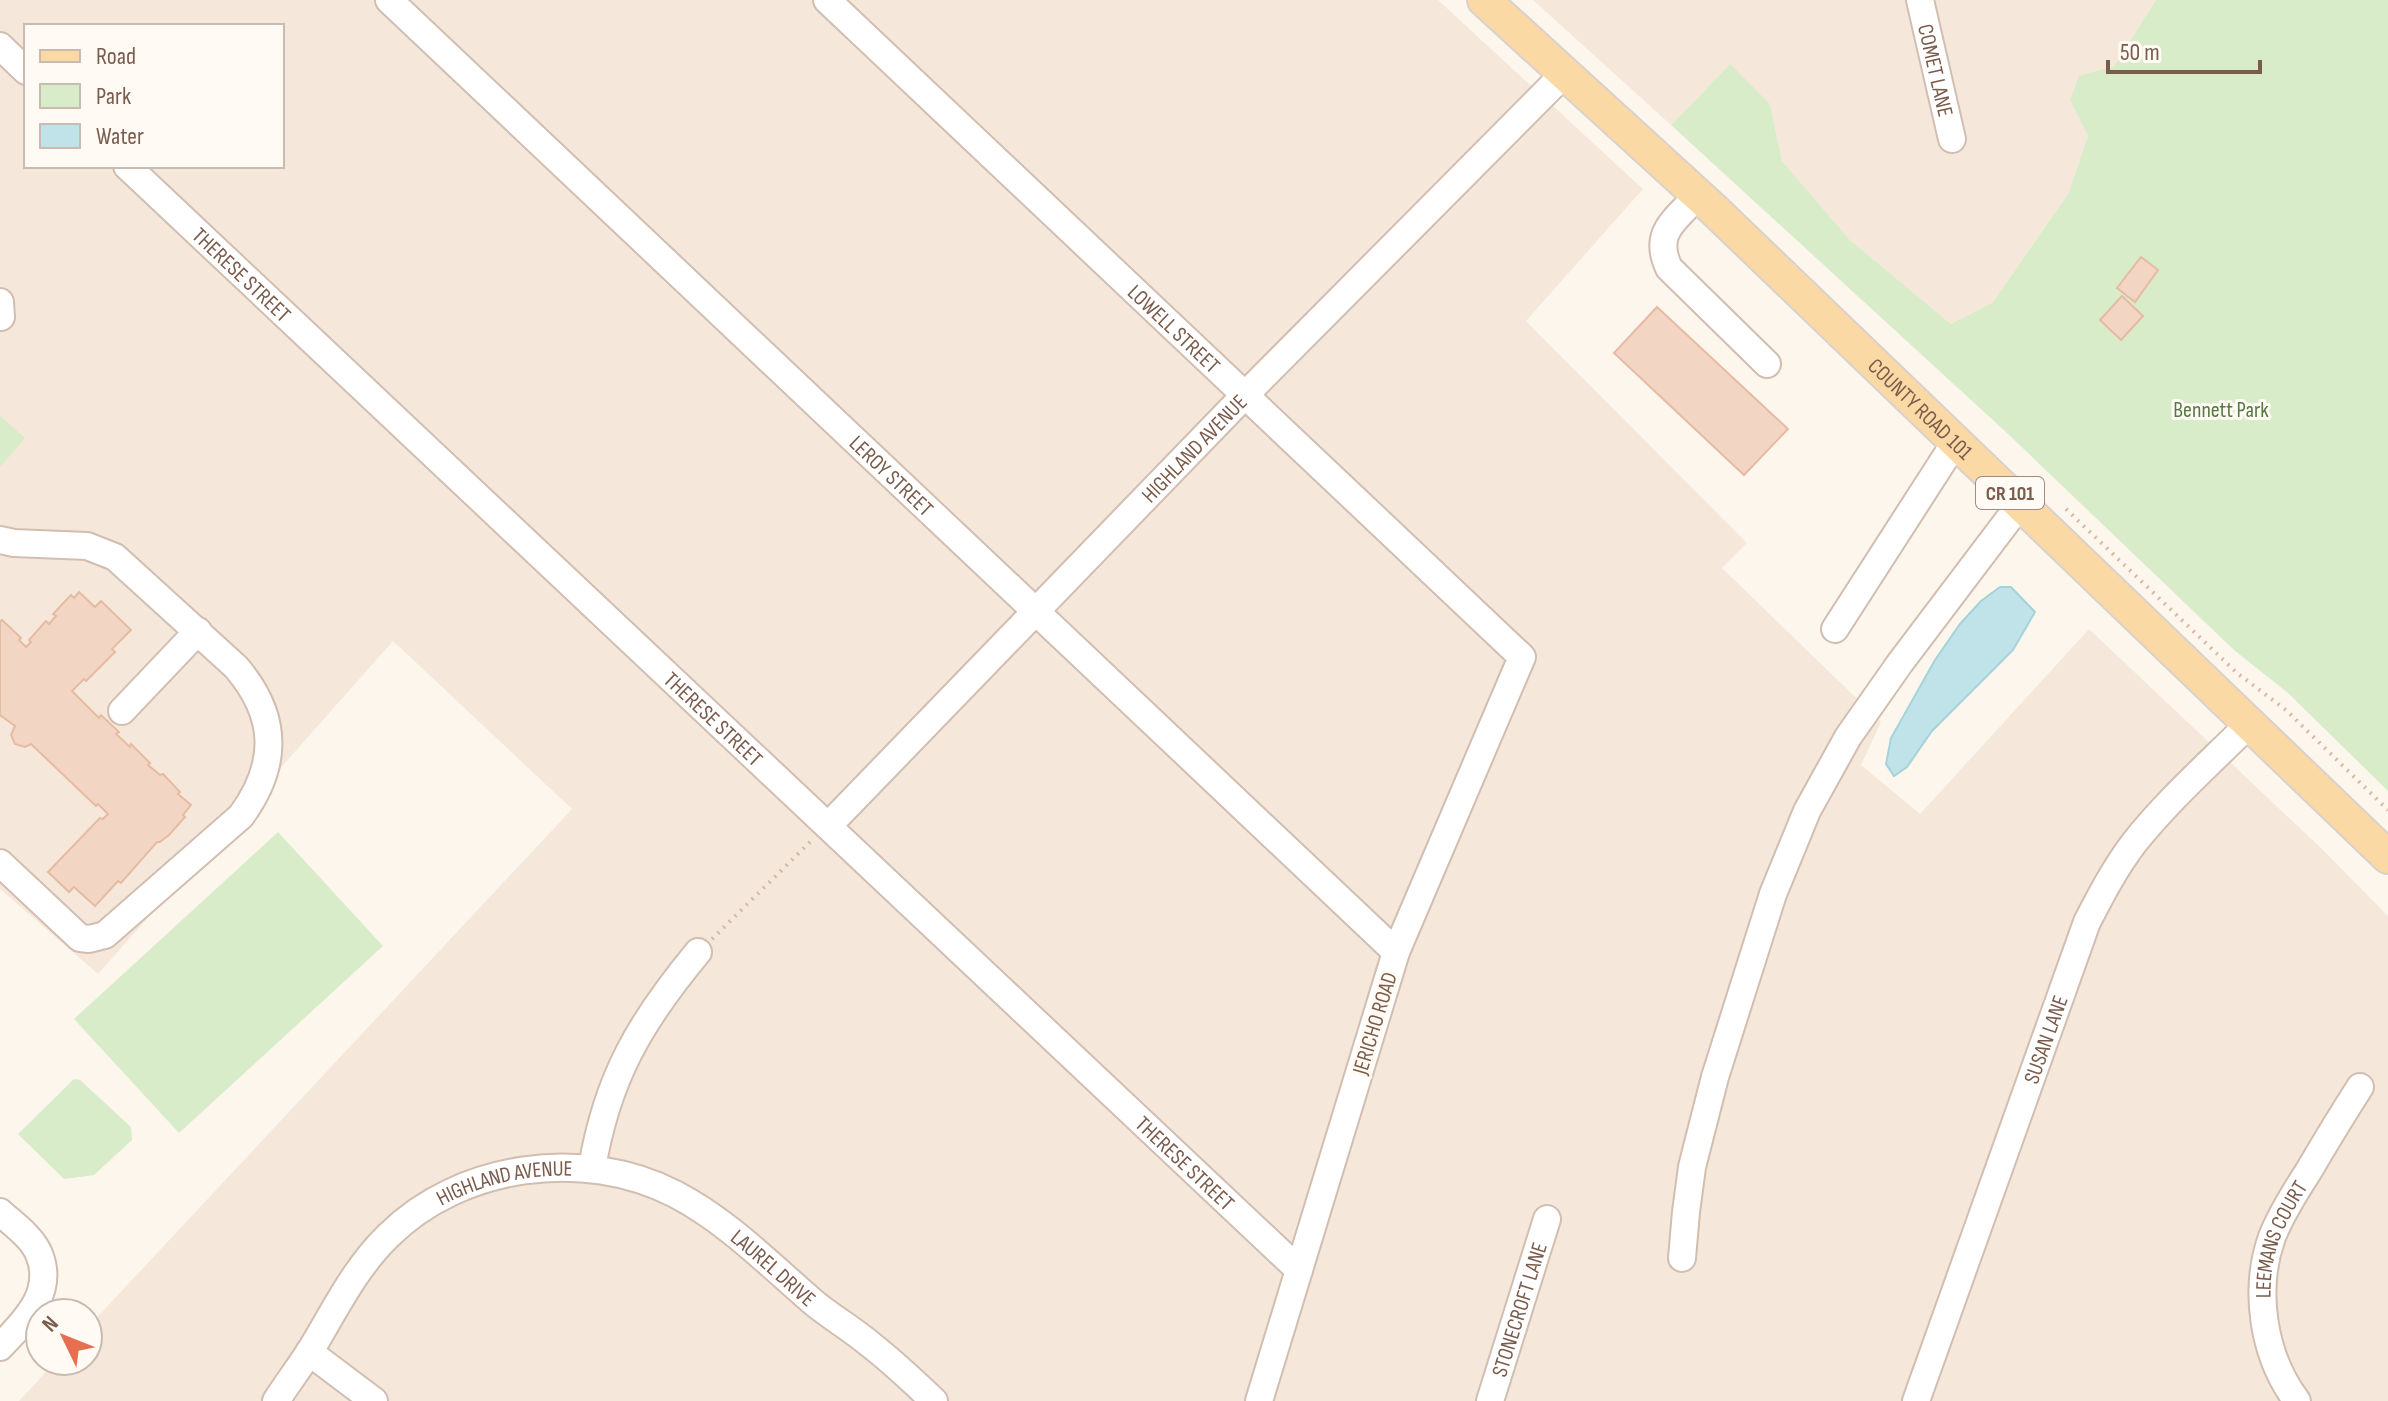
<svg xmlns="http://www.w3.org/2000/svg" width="2388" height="1401" viewBox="0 0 2388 1401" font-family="'Sofia Sans Condensed',sans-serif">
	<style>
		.residential { fill: #f5e8da; fill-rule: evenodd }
		.green { fill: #d8ecc9 }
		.water { fill: #bfe3e8; stroke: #a5d3da; stroke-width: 2 }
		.building { fill: #f3d5c3; stroke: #e6bba3; stroke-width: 2 }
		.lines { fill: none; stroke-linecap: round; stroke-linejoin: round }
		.minor-casing { stroke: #d1beb0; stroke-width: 30 }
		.major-casing { stroke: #dad1cd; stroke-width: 36 }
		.path { stroke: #d9b8a5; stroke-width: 4; stroke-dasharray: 2 6; stroke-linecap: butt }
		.minor { stroke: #fff; stroke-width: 26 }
		.major { stroke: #fbd9a5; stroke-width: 32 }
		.labels { text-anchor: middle; stroke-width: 6; stroke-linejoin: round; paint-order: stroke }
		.shield { fill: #fffaf3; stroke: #a28b7f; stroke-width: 2 }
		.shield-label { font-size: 20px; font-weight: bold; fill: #7a5c4d }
		.street-label { font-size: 22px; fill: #7a5c4d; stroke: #fffaf3 }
		.park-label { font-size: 22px; fill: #537a41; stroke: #fffaf3 }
	</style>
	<rect width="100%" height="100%" fill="#fdf6ec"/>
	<g class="residential">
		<path d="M0 0H1438L1643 189 1526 321 1747 543 1722 568 1881 722 1861 765 1920 814 2089 629 2322 849 2388 916V1401H19L56 1361H88V1327L572 809 393 641 98 974 0 889ZM26 26H282V166H26Z"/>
		<path d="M1533 0H2156L2114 66 2070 100 2088 136 2068 194 1993 302 1951 324 1850 240 1782 161 1770 104 1729 65 1671 125Z"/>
	</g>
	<g class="green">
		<path d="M2156 0H2388V791L2288 693 2234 650 2007 433 1671 125 1730 64 1770 104 1782 161 1850 240 1951 324 1993 302 2068 194 2088 136 2070 100 2079 76 2114 66Z"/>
		<path d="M0 416 25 438 0 467Z"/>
		<path d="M278 832 383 946 179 1133 74 1019Z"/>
		<path d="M74 1079 80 1080 131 1127 132 1140 94 1175 64 1179 18 1134Z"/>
	</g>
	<path class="water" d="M2000 587H2011L2035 612 2013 650 1932 731 1907 767 1894 776 1886 764 1891 738 1935 660 1960 624 1981 601Z"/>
	<g class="building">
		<path d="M2141 257 2158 270 2135 302 2117 288Z"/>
		<path d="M2122 296 2143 316 2121 340 2100 320Z"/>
		<path d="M1657 307 1788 429 1744 475 1614 353Z"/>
		<path d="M79 592 95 607 101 601 131 630 112 649 115 652 86 681 84 679 72 691 99 718 101 715 119 732 116 734 130 747 131 744 150 763 148 765 160 775 163 774 180 792 178 794 191 805 183 815 185 817 169 835 160 842H157L121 883 118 881 95 906 74 887 69 892 48 872 100 818 103 819 108 814 98 804 96 806 31 744 25 747 15 744 11 735 15 726 0 715V622L2 620 21 638 19 640 26 647 31 642 29 640 46 621 49 624 56 616 53 614 71 595 74 598Z"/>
	</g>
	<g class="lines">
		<defs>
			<g id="minor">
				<path id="s1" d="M389 0 1396 952"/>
				<path id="s2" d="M827 0 1522 657 1396 952 1259 1401"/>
				<path id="s3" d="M1920 0 1952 139"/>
				<path d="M0 46 26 71"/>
				<path id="s4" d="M127 166 1299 1270"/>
				<path d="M1698 195C1676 220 1652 232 1669 268L1767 364"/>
				<path d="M0 302 1 317"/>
				<path d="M0 540 14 543 87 546 115 557 236 667C278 716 279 764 241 816L105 935 89 939 80 938 0 863"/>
				<path d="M1835 629 1956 441"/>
				<path d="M122 711 198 631"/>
				<path id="s5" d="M828 826 1245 395 1565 73"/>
				<path d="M592 1168C607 1078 640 1022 698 952"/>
				<path d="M0 1212C13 1224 32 1237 39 1254 55 1293 24 1322 0 1347"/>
				<path d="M1682 1258 1686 1212 1692 1167 1715 1077 1773 894 1807 811 1848 737 1900 663 2021 503"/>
				<path d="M309 1352 374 1401"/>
				<path id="s6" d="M276 1401C287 1384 299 1368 310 1351 334 1312 354 1269 388 1236 460 1164 584 1147 675 1194 727 1221 769 1264 813 1302 831 1317 852 1329 871 1345 893 1362 914 1382 934 1401"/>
				<path id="s7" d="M1490 1401 1547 1219"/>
				<path id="s8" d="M1916 1401 2087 922C2101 895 2115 868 2134 843 2168 800 2211 762 2250 723"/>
				<path id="s9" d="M2297 1401C2263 1356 2253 1290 2272 1237 2281 1214 2295 1192 2308 1172 2325 1143 2342 1115 2360 1087"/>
			</g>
			<g id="major">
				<path id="s10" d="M1484 0 1711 207 2388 857"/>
			</g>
		</defs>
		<use href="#minor" class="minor-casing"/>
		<use href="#major" class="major-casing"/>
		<g class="path">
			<path d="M2066 509 2237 673 2286 710 2388 810"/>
			<path d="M712 939 811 841"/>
		</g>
		<use href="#minor" class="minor"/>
		<use href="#major" class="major"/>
	</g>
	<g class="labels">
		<rect class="shield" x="1976" y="477" width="68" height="32" rx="6"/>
		<g class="shield-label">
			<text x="2010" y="500">CR 101</text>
		</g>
		<g class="street-label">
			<text dy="8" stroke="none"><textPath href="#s3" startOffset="72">COMET LANE</textPath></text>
			<text dy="8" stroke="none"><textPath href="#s4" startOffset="158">THERESE STREET</textPath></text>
			<text dy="8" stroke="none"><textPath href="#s2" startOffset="478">LOWELL STREET</textPath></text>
			<text dy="8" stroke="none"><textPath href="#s10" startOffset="598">COUNTY ROAD 101</textPath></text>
			<text dy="8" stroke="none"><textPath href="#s5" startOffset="526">HIGHLAND AVENUE</textPath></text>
			<text dy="8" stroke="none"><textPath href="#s1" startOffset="692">LEROY STREET</textPath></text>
			<text dy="8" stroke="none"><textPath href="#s4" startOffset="806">THERESE STREET</textPath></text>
			<text transform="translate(1374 1023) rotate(-73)" y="8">JERICHO ROAD</text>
			<text dy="8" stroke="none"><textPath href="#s8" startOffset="384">SUSAN LANE</textPath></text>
			<text dy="8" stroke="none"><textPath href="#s4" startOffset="1454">THERESE STREET</textPath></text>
			<text dy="8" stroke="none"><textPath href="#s6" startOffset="332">HIGHLAND AVENUE</textPath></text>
			<text dy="8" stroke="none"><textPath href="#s9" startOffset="172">LEEMANS COURT</textPath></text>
			<text dy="8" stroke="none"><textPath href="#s6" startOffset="632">LAUREL DRIVE</textPath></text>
			<text dy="8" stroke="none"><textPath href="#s7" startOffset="96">STONECROFT LANE</textPath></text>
		</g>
		<g class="park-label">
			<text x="2221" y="417">Bennett Park</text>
		</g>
	</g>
	<rect x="24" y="24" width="260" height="144" fill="#fffaf3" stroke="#cabbb1" stroke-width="2"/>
	<rect x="40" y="50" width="40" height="12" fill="#fbd9a5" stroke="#cabbb1" stroke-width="2"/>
	<text x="96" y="64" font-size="24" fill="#7a5c4d">Road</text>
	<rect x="40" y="84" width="40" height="24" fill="#d8ecc9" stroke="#cabbb1" stroke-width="2"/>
	<text x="96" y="104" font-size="24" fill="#7a5c4d">Park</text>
	<rect x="40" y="124" width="40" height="24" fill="#bfe3e8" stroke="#cabbb1" stroke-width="2"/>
	<text x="96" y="144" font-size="24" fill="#7a5c4d">Water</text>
	<g transform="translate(64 1337) rotate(313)"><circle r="38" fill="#fffaf3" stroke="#cabbb1" stroke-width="2"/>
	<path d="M0-6L14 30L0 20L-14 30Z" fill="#e76f51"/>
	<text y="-12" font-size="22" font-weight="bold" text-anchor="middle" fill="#7a5c4d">N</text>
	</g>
	<path d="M2108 60v12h152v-12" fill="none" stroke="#7a5c4d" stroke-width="4"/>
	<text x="2120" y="60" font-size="24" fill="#7a5c4d" stroke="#fffaf3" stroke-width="6" paint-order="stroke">50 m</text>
</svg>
